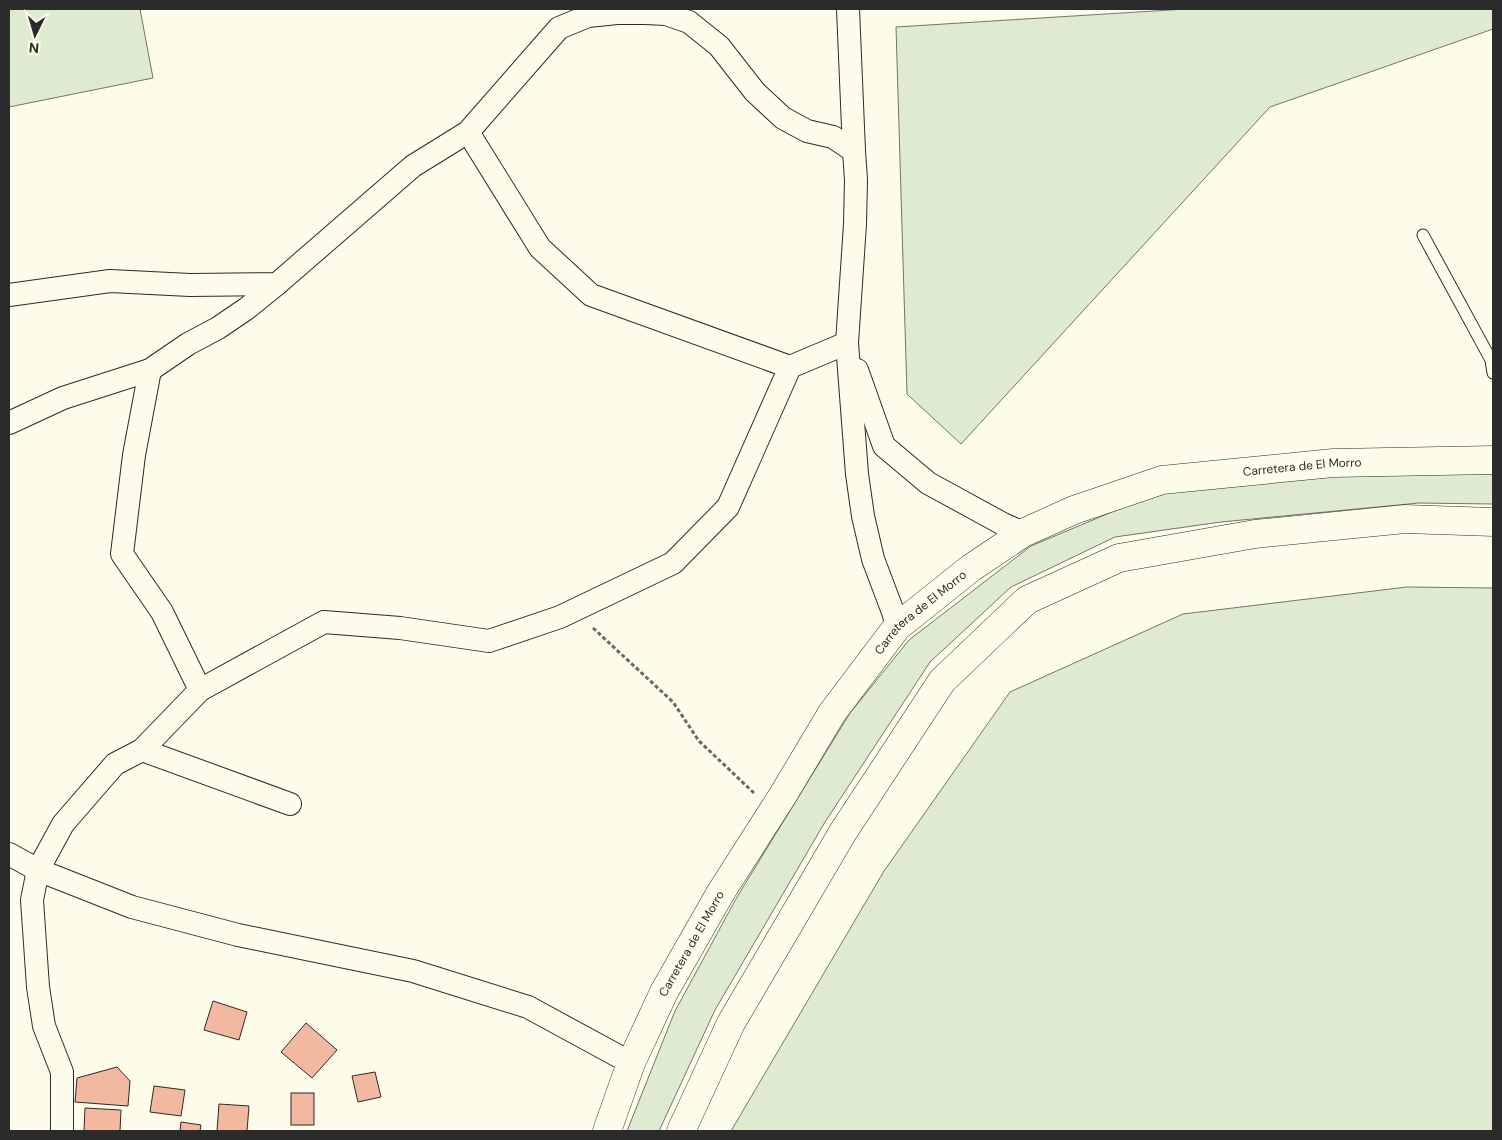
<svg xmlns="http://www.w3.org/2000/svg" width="1502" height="1140" viewBox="0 0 1502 1140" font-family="'DM Sans',sans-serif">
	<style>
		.green { fill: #deebd1; stroke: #74746e }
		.building { fill: #f2b8a0; stroke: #2b2b2b }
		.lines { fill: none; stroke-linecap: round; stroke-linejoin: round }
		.service-casing { stroke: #2b2b2b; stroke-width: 13 }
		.minor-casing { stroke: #2b2b2b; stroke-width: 24 }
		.primary-casing { stroke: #2b2b2b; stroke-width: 29 }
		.path { stroke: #6a6964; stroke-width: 3; stroke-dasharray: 4 2.5; stroke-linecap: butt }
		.service { stroke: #fdfbea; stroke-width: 11 }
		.minor { stroke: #fdfbea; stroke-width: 22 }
		.primary { stroke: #fdfbea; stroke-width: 28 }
		.labels { text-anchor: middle; stroke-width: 4; stroke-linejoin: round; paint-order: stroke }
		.street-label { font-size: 12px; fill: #2b2b2b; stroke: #fdfbea }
	</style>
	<rect width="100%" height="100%" fill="#fdfbea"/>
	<g class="green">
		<path d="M9 9H140L153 78 9 107Z"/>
		<path d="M1186 9H1493V29L1270 107 961 444 907 394 896 27Z"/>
		<path d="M1340 473H1493V504L1419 503 1221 522 1115 537 1011 587 930 662 825 822 715 1010 659 1131H627L675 1011 737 897 850 713 909 640 1031 546 1164 490Z"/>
		<path d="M1407 587 1493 588V1131H731L884 871 1010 692 1183 614Z"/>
	</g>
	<g class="building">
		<path d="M213 1001 247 1012 239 1040 204 1030Z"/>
		<path d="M306 1023 337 1050 312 1078 281 1052Z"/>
		<path d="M117 1067 130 1081 128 1106 75 1102 77 1078Z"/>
		<path d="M375 1072 381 1097 358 1102 352 1076Z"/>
		<path d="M154 1086 185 1090 181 1116 150 1112Z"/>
		<rect x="291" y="1093" width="23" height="32"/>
		<path d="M219 1104 249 1106 247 1131H217Z"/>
		<path d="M85 1108 121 1110 120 1131H84Z"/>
		<path d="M181 1122 201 1125 200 1131H180Z"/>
	</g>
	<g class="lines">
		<defs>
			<path id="service" d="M1423 235 1491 360 1493 373"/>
			<g id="minor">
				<path d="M848 9 854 151 856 180 855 224 847 343 857 474 863 516 873 559 893 612 897 627"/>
				<path d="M468 132 540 248 591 295 790 367"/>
				<path d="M9 295 110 281 190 285 277 284 413 166 468 132 559 28 588 16 617 13H645L666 14 689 22 719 46 755 92 783 118 807 131 833 137 854 151"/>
				<path d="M150 370 134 455 122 554 162 612 200 690"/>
				<path d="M857 370 884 446 928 483 1003 524 1023 533"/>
				<path d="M9 423 63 398 150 370 188 344 218 328 246 309 277 284"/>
				<path d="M142 750 290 804"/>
				<path d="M9 854 38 870 132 907 238 935 413 971 528 1007 631 1063"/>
				<path d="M62 1131V1072L44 1026 38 987 32 900 38 870 63 824 115 764 142 750 200 690 324 622 400 628 489 641 560 617 673 563 728 507 790 367 847 343"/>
			</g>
			<g id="primary">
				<path id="s1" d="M607 1131 631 1063 664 992 721 892 783 795 832 713 897 627 971 568 1023 533 1074 510 1162 480 1333 463 1493 460"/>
				<path d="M681 1131 731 1023 843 832 942 681 1027 600 1119 558 1255 534 1405 519 1493 522"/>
			</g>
		</defs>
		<use href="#service" class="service-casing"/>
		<use href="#minor" class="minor-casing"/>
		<use href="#primary" class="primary-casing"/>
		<path class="path" d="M593 628 673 702 699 741 754 793"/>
		<use href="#service" class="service"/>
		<use href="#minor" class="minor"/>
		<use href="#primary" class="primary"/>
	</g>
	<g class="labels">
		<g class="street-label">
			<text dy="4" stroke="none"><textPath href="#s1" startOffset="1031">Carretera de El Morro</textPath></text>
			<text dy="4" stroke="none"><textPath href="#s1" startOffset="611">Carretera de El Morro</textPath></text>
			<text dy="4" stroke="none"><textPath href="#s1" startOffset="206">Carretera de El Morro</textPath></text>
		</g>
	</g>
	<rect width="1502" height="1140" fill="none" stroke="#2b2b2b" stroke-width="20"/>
	<g transform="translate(35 35) rotate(185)" stroke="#fdfbea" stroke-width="4" paint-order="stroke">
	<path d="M0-4L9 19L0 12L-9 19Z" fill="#2b2b2b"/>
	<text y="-8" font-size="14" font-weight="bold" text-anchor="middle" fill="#2b2b2b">N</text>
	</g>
</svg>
